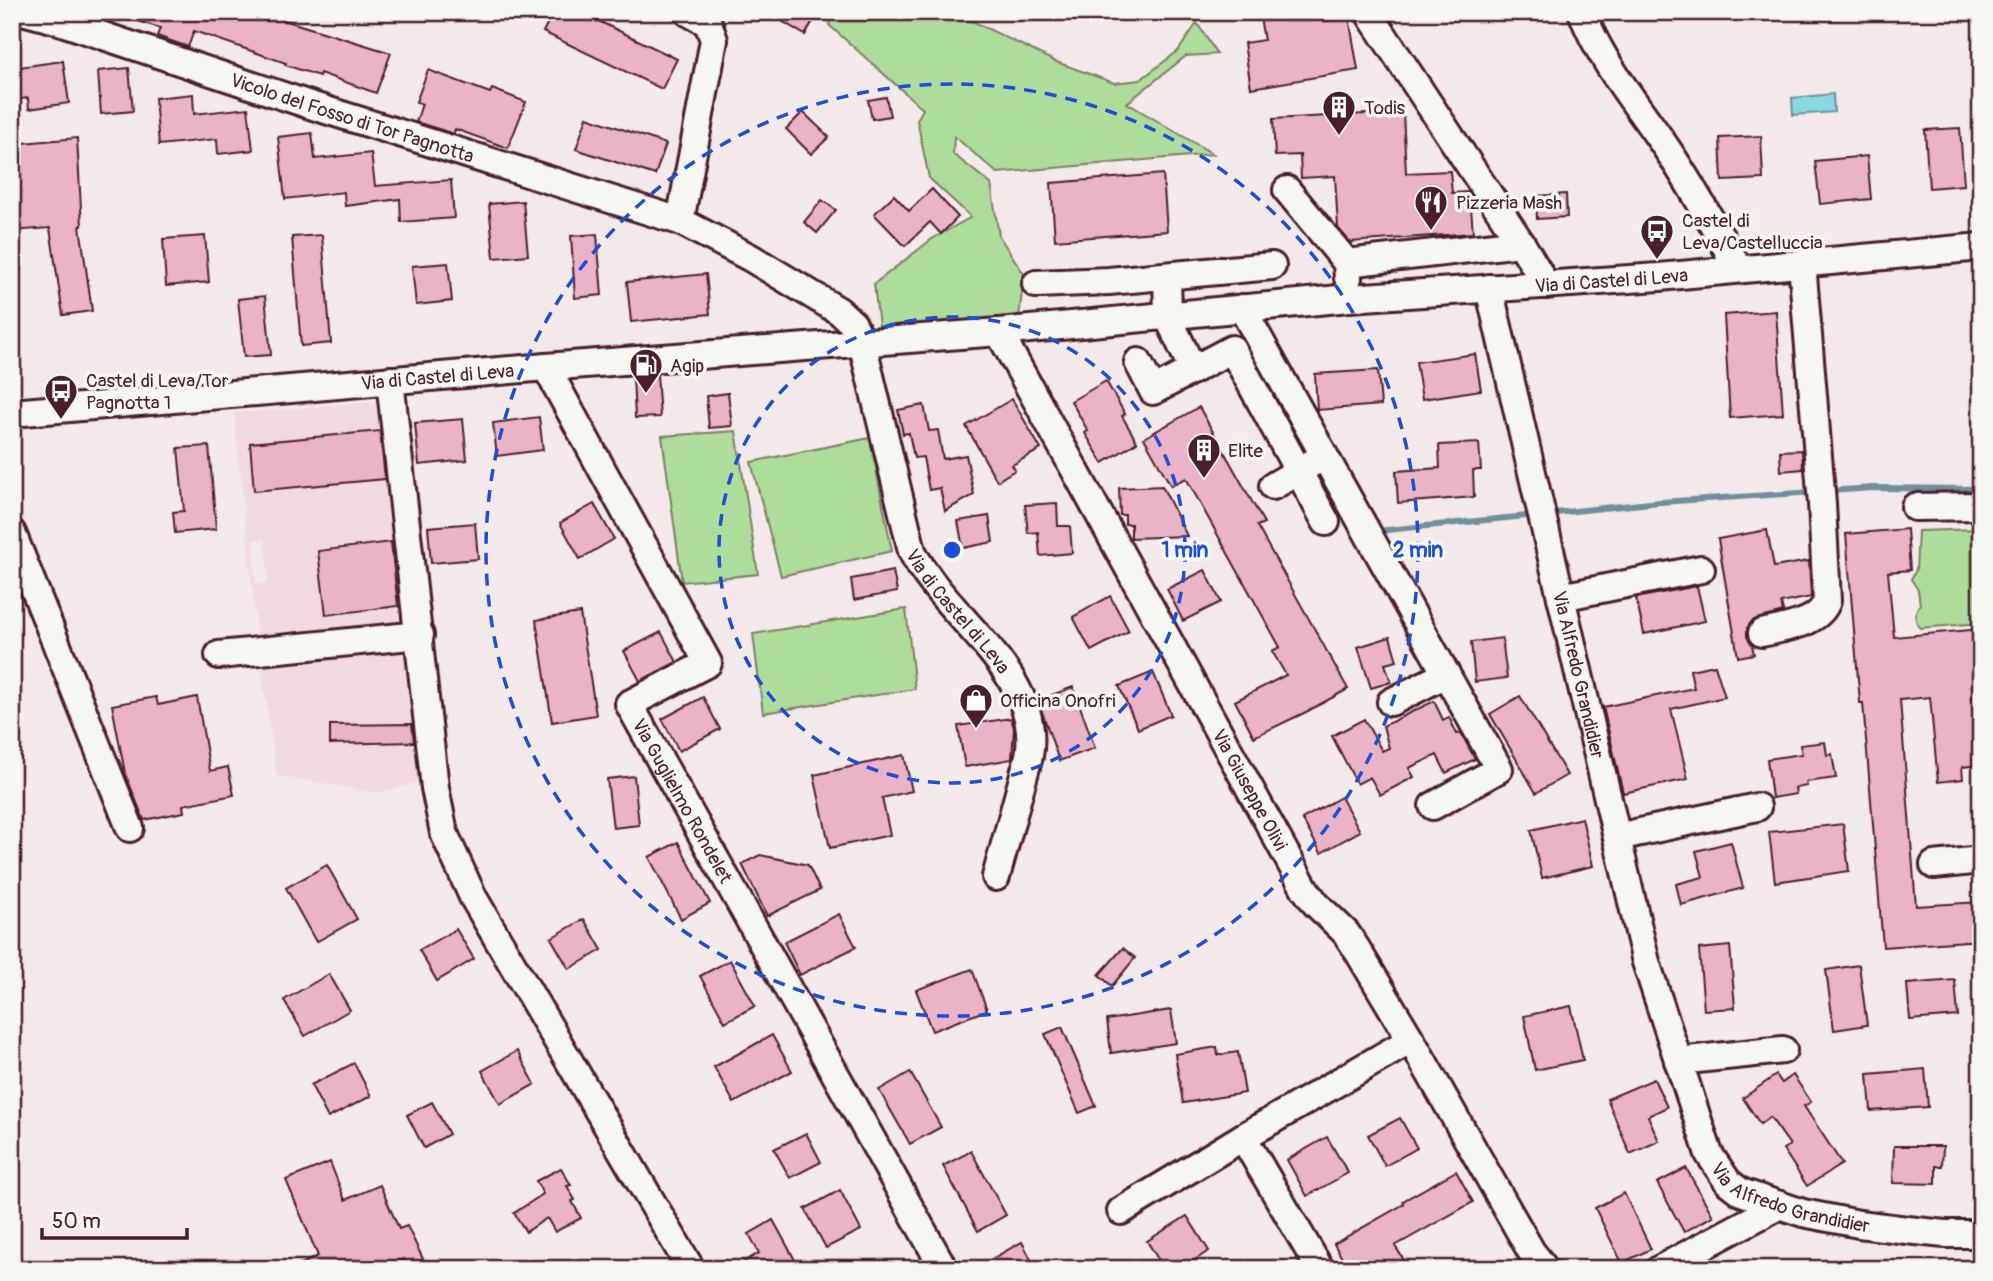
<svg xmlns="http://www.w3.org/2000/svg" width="1993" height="1281" viewBox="0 0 1993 1281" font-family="Pangolin,sans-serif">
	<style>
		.built { fill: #f1d9e0; fill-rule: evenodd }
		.green { fill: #addc9b; stroke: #7c7e63; stroke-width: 2 }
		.water { fill: #89d9e4; stroke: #708f9a; stroke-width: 2 }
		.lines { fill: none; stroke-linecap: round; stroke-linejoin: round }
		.stream { stroke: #708f9a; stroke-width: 6 }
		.building { fill: #ebb3c8; stroke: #4a1f2b; stroke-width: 2 }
		.minor-casing { stroke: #4a1f2b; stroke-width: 32 }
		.minor { stroke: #f6f6f2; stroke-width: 26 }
		.ring { fill: none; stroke: #1d4ed8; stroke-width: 3.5; stroke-dasharray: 12 9 }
		.labels { text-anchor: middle; stroke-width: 7; stroke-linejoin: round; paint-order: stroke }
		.poi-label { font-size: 19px; fill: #4a1f2b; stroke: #f6f6f2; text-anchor: start }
		.street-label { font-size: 19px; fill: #4a1f2b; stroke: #f6f6f2 }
		.centre { fill: #1d4ed8; stroke: #f6f6f2; stroke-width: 3.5 }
		.ring-label { font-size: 21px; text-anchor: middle; font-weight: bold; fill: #1d4ed8; stroke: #f6f6f2; stroke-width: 7; stroke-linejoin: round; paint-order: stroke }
	</style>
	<rect width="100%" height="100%" fill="#f4e9ea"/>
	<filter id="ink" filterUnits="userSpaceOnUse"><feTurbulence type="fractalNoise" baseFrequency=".0143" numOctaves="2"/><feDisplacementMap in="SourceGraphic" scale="14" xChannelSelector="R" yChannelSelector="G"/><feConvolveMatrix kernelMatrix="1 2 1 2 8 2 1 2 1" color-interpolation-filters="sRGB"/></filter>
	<g filter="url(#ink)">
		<g class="built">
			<path d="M384 401 407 631 258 644 234 413ZM380 431 385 479 255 491 250 443ZM265 539 268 583 256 584 253 540ZM391 542 398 606 326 615 319 551Z"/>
			<path d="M395 644 413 662 426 780 379 793 277 776 261 670 270 655ZM415 724V742L331 744V725Z"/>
		</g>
		<g class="green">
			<path d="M834 12H954L1054 61 1114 83 1140 80 1178 51 1197 23 1217 54 1186 56 1127 103 1213 154 997 173 954 136 953 154 991 184 999 236 1024 274 1019 317 879 326 874 284 932 239 971 217 929 178 917 120 923 109 829 25Z"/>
			<path d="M736 431 758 574 682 582 662 436Z"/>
			<path d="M870 438 892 551 781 576 751 462Z"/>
			<path d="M1981 529V623L1920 628C1914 618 1913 614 1920 604L1918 590 1911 579 1916 570 1918 531Z"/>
			<path d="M906 609 915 689 763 713 753 634Z"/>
		</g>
		<path class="water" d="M1833 94 1834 112 1793 115 1792 98Z"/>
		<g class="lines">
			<g class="stream">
				<path d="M1829 491 1873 488 1981 489"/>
				<path d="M1546 514 1660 502 1815 492"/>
				<path d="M1377 531 1536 515"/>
			</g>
		</g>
		<g class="building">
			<path d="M122 12H275L274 17 391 53 376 93 320 73 319 76 285 65 286 63 194 31 188 47 157 36 160 28 122 16Z"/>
			<path d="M553 12H580L677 59 662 89 543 32Z"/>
			<path d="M767 12H818L805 35Z"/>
			<path d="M1259 12H1324L1326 21 1349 17 1358 70 1251 88 1244 43 1264 40Z"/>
			<path d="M63 61 69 103 29 109 28 98 12 100V68Z"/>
			<path d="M129 68 133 111 101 114 98 71Z"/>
			<path d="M428 70 490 93 492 89 526 102 508 148 455 129 454 134 416 122 422 104 416 102Z"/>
			<path d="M193 94 194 114 248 108 253 150 218 154 217 139 159 145 155 98Z"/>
			<path d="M886 97 890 116 872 119 868 100Z"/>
			<path d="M803 112 829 137 811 154 786 129Z"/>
			<path d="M1403 112 1406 173 1450 171 1452 193 1468 192 1470 195 1473 233 1350 242 1338 228 1335 176 1301 178 1300 155 1275 156 1273 119Z"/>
			<path d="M587 117 666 144 655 175 576 149Z"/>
			<path d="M1960 128 1964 185 1929 188 1925 130Z"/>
			<path d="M312 133 315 159 371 153 375 186 451 180 454 218 401 222 400 199 345 206 344 192 285 199 278 137Z"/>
			<path d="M1761 136 1763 179 1722 181 1720 138Z"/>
			<path d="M77 138 82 226H80L92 311 63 315 50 228 12 231V144Z"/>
			<path d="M1867 156 1871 199 1820 204 1815 161Z"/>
			<path d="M1163 174 1167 231 1055 240 1051 183Z"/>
			<path d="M932 189 958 217 941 234 930 222 905 246 874 214 894 195 909 211Z"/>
			<path d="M1566 194 1567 217 1537 219 1536 196Z"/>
			<path d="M822 200 836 210 817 233 804 222Z"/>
			<path d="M523 201 528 255 494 258 489 204Z"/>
			<path d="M597 234 602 295 575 298 571 236Z"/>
			<path d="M322 235 331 343 301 346 292 237Z"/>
			<path d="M205 236 209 282 166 286 163 239Z"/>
			<path d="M448 263 452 301 416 305 412 266Z"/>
			<path d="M706 274 710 314 631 322 627 282Z"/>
			<path d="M265 296 271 355 244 357 238 299Z"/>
			<path d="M1776 311 1783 414 1730 418 1724 315Z"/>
			<path d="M1475 354 1481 390 1422 399 1416 362Z"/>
			<path d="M1378 370 1381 405 1317 410 1315 374Z"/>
			<path d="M657 374 660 417 635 418 633 376Z"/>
			<path d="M1106 381 1125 414 1122 416 1137 442 1103 463 1085 433 1088 431 1071 401Z"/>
			<path d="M728 393 732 426 709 428 706 396Z"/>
			<path d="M1012 399 1041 449 1012 465 1015 470 997 481 966 426Z"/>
			<path d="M924 405 929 431 938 430 943 459 966 455 974 495 945 511 940 488 929 490 923 457 914 458 909 433 903 434 898 410Z"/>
			<path d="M1199 407 1264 523 1257 526 1348 689 1306 712 1254 737 1235 701 1286 675 1272 651 1280 647 1186 478 1171 486 1144 438Z"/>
			<path d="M539 417 543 450 497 456 493 423Z"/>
			<path d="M463 419 467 460 419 465 415 423Z"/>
			<path d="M380 431 385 479 254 491 250 443Z"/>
			<path d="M1479 443 1481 470H1473L1474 497 1398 503 1396 471 1440 468 1439 445Z"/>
			<path d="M209 446 216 529 175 533 173 512 184 511 178 448Z"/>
			<path d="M1802 450 1803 469 1781 471 1780 451Z"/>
			<path d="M1162 486 1187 536 1131 538V524H1125V515H1120L1119 488Z"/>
			<path d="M1057 503 1058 526H1070L1072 553 1040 556 1038 532 1028 533 1025 505Z"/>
			<path d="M594 504 614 539 580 559 560 523Z"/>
			<path d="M989 516 993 542 963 548 958 521Z"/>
			<path d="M475 523 478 559 431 563 428 527Z"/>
			<path d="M1907 529 1910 570 1888 572 1894 637 1981 629V693H1973L1979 765 1962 767 1963 779 1938 782 1930 697 1900 700 1916 906 1981 902V940L1883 947 1863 703H1860L1846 534Z"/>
			<path d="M1767 530 1774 567 1809 561 1811 597 1781 603 1783 612 1752 621 1747 628V636L1752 645 1754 654 1738 657 1718 539Z"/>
			<path d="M391 542 398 606 326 615 318 551Z"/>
			<path d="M1205 570 1221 602 1183 621 1167 589Z"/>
			<path d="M893 571 897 592 854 600 851 579Z"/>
			<path d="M1697 586 1705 621 1644 634 1636 598Z"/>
			<path d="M1110 596 1129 631 1091 651 1073 617Z"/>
			<path d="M580 613 596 715 552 722 536 620Z"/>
			<path d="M661 632 677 662 640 681 624 651Z"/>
			<path d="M1390 637 1397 661 1385 664 1391 682 1371 688 1358 647Z"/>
			<path d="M1502 638 1507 678 1475 682 1471 642Z"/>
			<path d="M1715 665 1725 697 1671 709 1688 779 1623 793 1603 707 1694 688 1690 670Z"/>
			<path d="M1153 672 1171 715 1138 729 1119 686Z"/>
			<path d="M1073 687 1095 748 1059 761 1038 700Z"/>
			<path d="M1520 696 1567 775 1536 793 1490 714Z"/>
			<path d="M156 697 158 705 197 697 210 771 228 767 234 795 183 805 184 812 144 820 125 773 112 705Z"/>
			<path d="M703 697 720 729 679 751 662 719Z"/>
			<path d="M1434 701 1443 720 1449 717 1457 734 1461 733 1475 759 1446 773 1437 755 1409 768 1414 777 1380 795 1370 777 1357 784 1332 736 1364 719 1382 751 1389 748 1383 726Z"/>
			<path d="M1011 718 1014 728 1012 759 965 767 958 726Z"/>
			<path d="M412 724 414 742 330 744V725Z"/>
			<path d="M1825 742 1827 755 1832 754 1836 778 1806 782 1807 786 1795 788 1796 794 1772 798 1767 759 1802 754 1800 745Z"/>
			<path d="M904 755 912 791 882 798 890 835 830 848 814 775Z"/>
			<path d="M634 776 639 825 613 828 607 779Z"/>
			<path d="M1341 797 1360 831 1321 853 1302 819Z"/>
			<path d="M1582 818 1593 866 1542 878 1531 830Z"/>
			<path d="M1843 824 1849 871 1775 882 1769 832Z"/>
			<path d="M678 842 710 903 681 919 649 857Z"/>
			<path d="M1731 842 1743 888 1681 905 1676 884 1703 877 1696 851Z"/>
			<path d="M760 855 808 865 820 890 767 916 742 864Z"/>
			<path d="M327 865 357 919 316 942 286 888Z"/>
			<path d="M839 914 856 947 800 975 784 942Z"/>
			<path d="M584 919 602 950 569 969 551 938Z"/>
			<path d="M456 929 474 959 437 981 419 950Z"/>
			<path d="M1730 946 1735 1008 1704 1010 1699 949Z"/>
			<path d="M1123 948 1135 958 1112 986 1099 975Z"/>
			<path d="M730 960 755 1006 725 1022 700 976Z"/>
			<path d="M1859 965 1867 1025 1834 1030 1826 970Z"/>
			<path d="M972 969 987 1010 932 1031 916 990Z"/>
			<path d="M329 974 350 1010 305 1036 284 1000Z"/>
			<path d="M1955 980 1958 1016 1910 1020 1907 984Z"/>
			<path d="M1571 1006 1583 1060 1535 1070 1524 1016Z"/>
			<path d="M1171 1010 1176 1043 1111 1053 1107 1020Z"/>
			<path d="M1062 1027 1096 1106 1079 1113 1045 1034Z"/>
			<path d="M772 1035 792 1071 734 1103 714 1067Z"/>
			<path d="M1217 1047 1218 1055 1238 1052 1245 1093 1183 1103 1175 1054Z"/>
			<path d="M517 1051 535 1084 500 1104 482 1071Z"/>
			<path d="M354 1063 371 1096 328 1118 311 1085Z"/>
			<path d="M1925 1069 1928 1107 1871 1111 1868 1074Z"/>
			<path d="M910 1072 941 1127 910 1144 879 1090Z"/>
			<path d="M1776 1075 1782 1083 1793 1075 1811 1102 1804 1106 1842 1164 1807 1186 1783 1149 1790 1145 1770 1117 1760 1124 1743 1098Z"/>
			<path d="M1654 1079 1667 1107 1648 1116 1659 1141 1630 1154 1607 1099Z"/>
			<path d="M432 1102 449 1134 424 1148 407 1115Z"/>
			<path d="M1400 1118 1417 1148 1385 1166 1368 1135Z"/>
			<path d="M806 1133 821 1162 790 1178 774 1149Z"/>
			<path d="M1327 1137 1348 1173 1307 1196 1287 1160Z"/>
			<path d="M1894 1146H1943L1942 1166H1936V1184L1893 1183Z"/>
			<path d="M971 1151 1006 1215 978 1231 943 1166Z"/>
			<path d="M330 1162 345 1200 380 1185 399 1229 407 1226 424 1261 408 1268 404 1259 384 1269H291L318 1256 286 1180Z"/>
			<path d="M561 1168 571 1185 567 1186 575 1200 572 1201 581 1218 555 1232 547 1218 526 1232 514 1213 543 1194 536 1181Z"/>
			<path d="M1686 1168 1713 1216 1684 1232 1657 1183Z"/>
			<path d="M1456 1171 1473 1202 1395 1246 1404 1260 1389 1269H1348L1334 1244 1404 1204 1403 1201Z"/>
			<path d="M840 1190 861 1230 826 1248 805 1209Z"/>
			<path d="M1624 1193 1651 1249 1622 1263 1595 1208Z"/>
			<path d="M1187 1216 1209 1251 1180 1269H1164L1147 1241Z"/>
			<path d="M773 1220 800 1269H731L759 1253 749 1234Z"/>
			<path d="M1022 1242 1036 1269H974Z"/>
		</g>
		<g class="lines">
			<defs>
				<g id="minor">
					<path id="s1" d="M26 12 56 20 310 105 680 221"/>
					<path id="s2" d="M688 12 708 23 714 40 680 221 751 258 839 311 853 324 862 342 912 551C943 616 1044 674 1029 756L996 877"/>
					<path d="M1368 12 1521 243 1546 285"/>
					<path d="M1582 12C1601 63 1637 104 1667 149 1693 187 1715 229 1739 269"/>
					<path d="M1287 190 1347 263 1348 278"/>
					<path d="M1347 263 1521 243"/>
					<path d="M1167 276 1168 317 1193 370"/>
					<path d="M1036 284 1109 281 1272 266"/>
					<path id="s3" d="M1489 288 1646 962 1709 1154 1728 1182 1741 1192 1803 1213 1859 1224 1907 1230 1945 1234H1981"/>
					<path d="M1242 308 1499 769 1433 806"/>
					<path id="s4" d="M999 332 1305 889 1316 904 1346 933 1356 948 1411 1040 1531 1251 1545 1269"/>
					<path d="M1138 362 1153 391 1232 349 1326 522"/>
					<path id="s5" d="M546 367 708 663 629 704 944 1269"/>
					<path d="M390 380 435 788 444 833 473 897 691 1269"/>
					<path id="s6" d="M12 413 546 367 999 332 1349 298 1659 277 1981 247"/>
					<path d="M1273 486 1314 462"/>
					<path d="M1915 507 1981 506"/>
					<path d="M12 533 130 828"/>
					<path d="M1561 597 1701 569"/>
					<path d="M1762 633C1785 627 1818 625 1827 601L1822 504 1802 263"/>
					<path d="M219 655 420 635"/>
					<path d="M1391 702 1446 674"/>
					<path d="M1617 837 1757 807"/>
					<path d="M1934 865 1981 860"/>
					<path d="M1678 1061 1783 1050"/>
					<path d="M1243 1137 1320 1269"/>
					<path d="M1121 1211 1243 1137 1411 1040"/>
					<path d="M1660 1269 1780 1205"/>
				</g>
			</defs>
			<use href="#minor" class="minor-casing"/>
			<use href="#minor" class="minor"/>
		</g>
	</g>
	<g class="ring">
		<circle cx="952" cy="550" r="233"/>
		<circle cx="952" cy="550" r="466"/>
	</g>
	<defs>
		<symbol id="building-pin" viewBox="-11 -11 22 30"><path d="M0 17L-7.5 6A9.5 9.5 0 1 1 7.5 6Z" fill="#4a1f2b" stroke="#f6f6f2"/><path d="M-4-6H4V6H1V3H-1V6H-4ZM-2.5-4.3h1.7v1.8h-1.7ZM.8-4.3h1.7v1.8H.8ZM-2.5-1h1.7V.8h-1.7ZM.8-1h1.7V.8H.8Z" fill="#fff"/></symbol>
		<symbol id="restaurant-pin" viewBox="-11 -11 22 30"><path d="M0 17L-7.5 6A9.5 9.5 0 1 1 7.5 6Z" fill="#4a1f2b" stroke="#f6f6f2"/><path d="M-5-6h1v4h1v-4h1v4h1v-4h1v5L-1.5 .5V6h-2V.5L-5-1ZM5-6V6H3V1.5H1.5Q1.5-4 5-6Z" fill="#fff"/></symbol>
		<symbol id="bus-pin" viewBox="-11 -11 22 30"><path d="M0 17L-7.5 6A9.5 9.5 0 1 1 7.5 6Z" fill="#4a1f2b" stroke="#f6f6f2"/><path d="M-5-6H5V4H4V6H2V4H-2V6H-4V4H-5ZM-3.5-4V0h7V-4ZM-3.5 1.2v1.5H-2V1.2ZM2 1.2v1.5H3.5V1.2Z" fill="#fff"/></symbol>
		<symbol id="fuel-pin" viewBox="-11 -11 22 30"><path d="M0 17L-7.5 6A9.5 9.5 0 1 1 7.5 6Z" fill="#4a1f2b" stroke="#f6f6f2"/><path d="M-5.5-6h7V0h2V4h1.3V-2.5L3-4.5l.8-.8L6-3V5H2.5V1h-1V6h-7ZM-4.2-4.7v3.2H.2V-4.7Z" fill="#fff"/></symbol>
		<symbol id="shop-pin" viewBox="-11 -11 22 30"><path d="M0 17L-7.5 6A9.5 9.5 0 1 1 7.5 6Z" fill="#4a1f2b" stroke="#f6f6f2"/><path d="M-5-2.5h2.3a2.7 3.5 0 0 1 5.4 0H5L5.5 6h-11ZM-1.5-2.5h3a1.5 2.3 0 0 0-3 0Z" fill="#fff"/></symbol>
	</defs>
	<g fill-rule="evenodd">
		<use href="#building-pin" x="1320" y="88" width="38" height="52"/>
		<use href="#restaurant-pin" x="1412" y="183" width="38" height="52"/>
		<use href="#bus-pin" x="1638" y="212" width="38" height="52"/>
		<use href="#fuel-pin" x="627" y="346" width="38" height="52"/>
		<use href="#bus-pin" x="42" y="372" width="38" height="52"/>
		<use href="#building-pin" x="1185" y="431" width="38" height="52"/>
		<use href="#shop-pin" x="957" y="681" width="38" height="52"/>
	</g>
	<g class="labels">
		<g class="poi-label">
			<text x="1364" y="114">Todis</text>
			<text x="1456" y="209">Pizzeria Mash</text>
			<text x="1682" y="227">Castel di<tspan x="1682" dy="22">Leva/Castelluccia</tspan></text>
			<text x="670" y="372">Agip</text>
			<text x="86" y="387">Castel di Leva/Tor<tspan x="86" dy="22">Pagnotta 1</tspan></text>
			<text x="1228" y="457">Elite</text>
			<text x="1000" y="707">Officina Onofri</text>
		</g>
		<g class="street-label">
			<text dy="7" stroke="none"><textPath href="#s1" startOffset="343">Vicolo del Fosso di Tor Pagnotta</textPath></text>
			<text dy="7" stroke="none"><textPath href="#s6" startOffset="1605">Via di Castel di Leva</textPath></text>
			<text dy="7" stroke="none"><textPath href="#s6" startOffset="427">Via di Castel di Leva</textPath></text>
			<text dy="7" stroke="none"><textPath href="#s2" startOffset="738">Via di Castel di Leva</textPath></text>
			<text dy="7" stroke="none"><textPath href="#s3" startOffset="397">Via Alfredo Grandidier</textPath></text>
			<text dy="7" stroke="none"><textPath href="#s4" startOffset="522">Via Giuseppe Olivi</textPath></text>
			<text dy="7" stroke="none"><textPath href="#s5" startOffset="537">Via Guglielmo Rondelet</textPath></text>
			<text dy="7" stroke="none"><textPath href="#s3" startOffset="992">Via Alfredo Grandidier</textPath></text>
		</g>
	</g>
	<circle cx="952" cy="550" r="10" class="centre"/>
	<g class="ring-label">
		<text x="1185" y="557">1 min</text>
		<text x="1418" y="557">2 min</text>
	</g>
	<rect width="1993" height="1281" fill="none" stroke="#f6f6f2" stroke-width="42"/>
	<rect x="21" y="21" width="1951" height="1239" fill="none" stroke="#4a1f2b" stroke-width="2.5" filter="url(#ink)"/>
	<path d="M42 1228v10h145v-10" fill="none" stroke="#4a1f2b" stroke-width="3.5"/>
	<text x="52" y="1228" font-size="21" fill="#4a1f2b" stroke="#f6f6f2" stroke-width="5" paint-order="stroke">50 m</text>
</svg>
